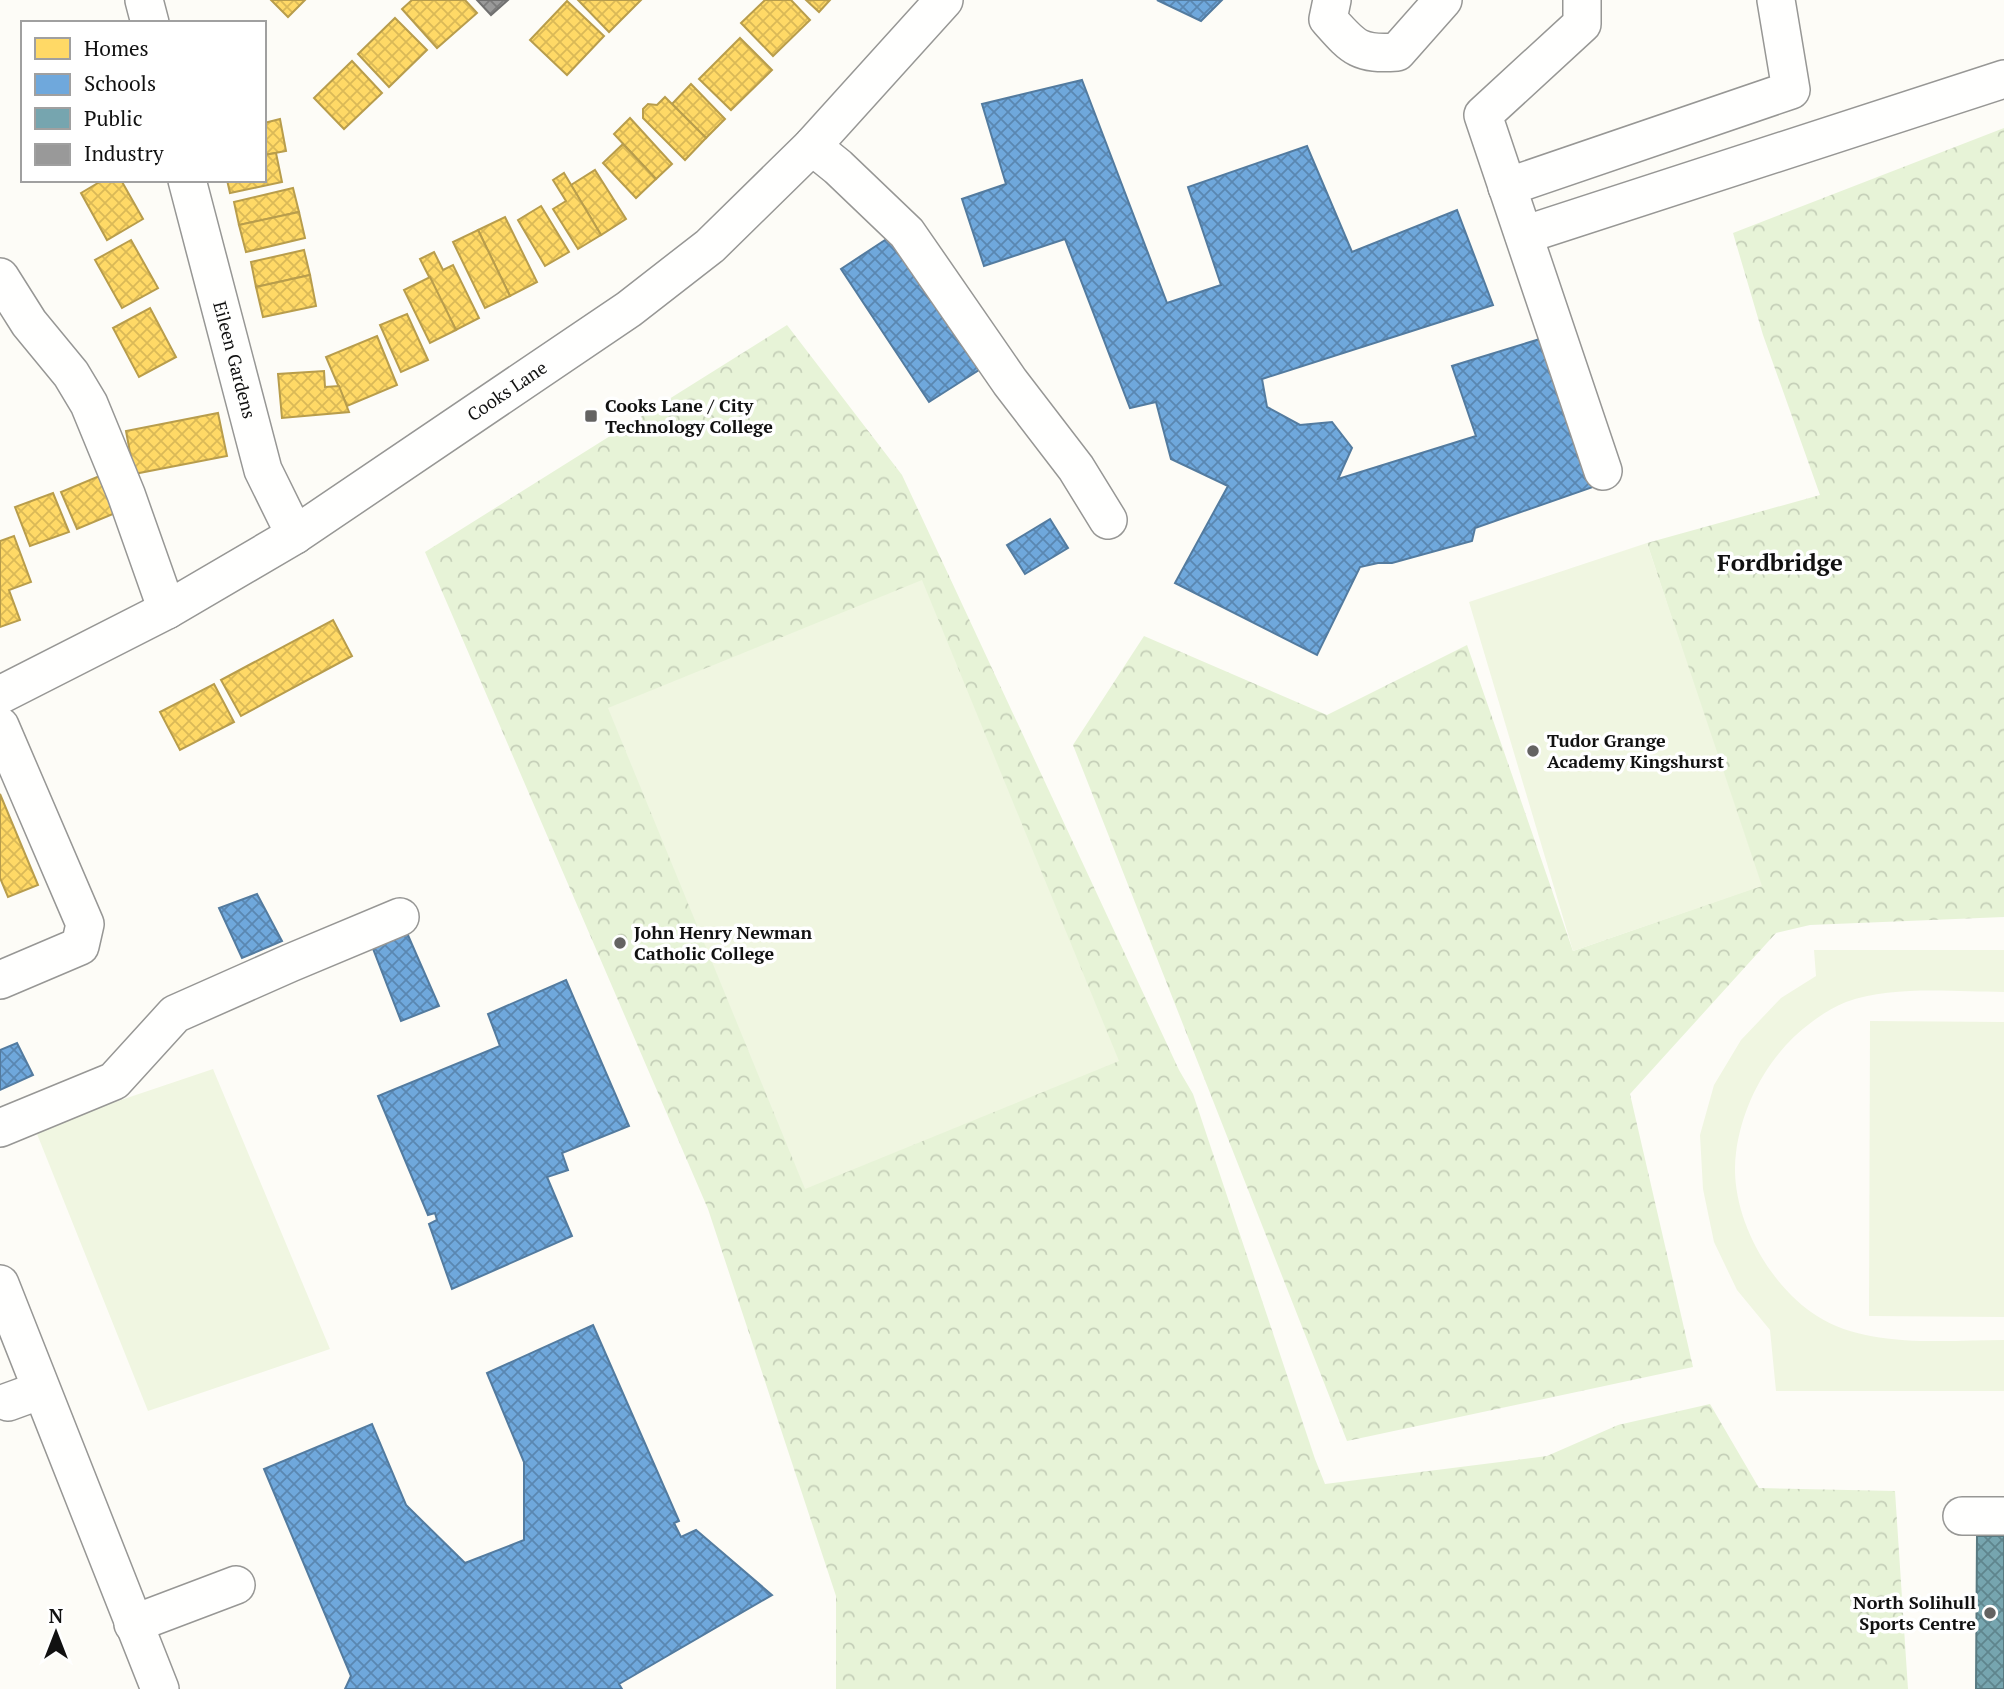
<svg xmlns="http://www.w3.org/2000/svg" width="2004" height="1689" viewBox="0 0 2004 1689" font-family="'PT Serif',serif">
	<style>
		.park { fill: url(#park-crowns) }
		.pitch { fill: #f0f6e1 }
		.homes { fill: url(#homes-cross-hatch); stroke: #b89d4c; stroke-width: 2 }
		.schools { fill: url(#schools-cross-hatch); stroke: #537b9f; stroke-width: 2 }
		.public { fill: url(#public-cross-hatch); stroke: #587980; stroke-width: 2 }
		.industry { fill: url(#industry-cross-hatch); stroke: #707070; stroke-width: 2 }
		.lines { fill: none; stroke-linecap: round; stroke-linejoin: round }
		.minor-casing { stroke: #979795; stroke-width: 40 }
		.minor { stroke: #fffffe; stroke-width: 37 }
		.poi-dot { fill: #646362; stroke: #fff; stroke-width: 2.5 }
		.labels { text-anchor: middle; stroke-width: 7; stroke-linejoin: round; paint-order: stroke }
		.street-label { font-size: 18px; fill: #111; stroke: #fff }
		.poi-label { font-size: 18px; font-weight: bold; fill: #111; stroke: #fff; text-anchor: start }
		.district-label { font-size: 24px; font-weight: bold; fill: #111; stroke: #fff }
	</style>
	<defs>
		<pattern id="park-crowns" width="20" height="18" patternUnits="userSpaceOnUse" patternTransform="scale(1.75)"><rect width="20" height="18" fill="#e7f3d7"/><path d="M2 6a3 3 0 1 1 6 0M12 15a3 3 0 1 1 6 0" fill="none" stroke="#c5cfb8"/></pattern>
		<pattern id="homes-cross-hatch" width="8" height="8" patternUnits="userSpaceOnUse" patternTransform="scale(1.75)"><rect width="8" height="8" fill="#ffd966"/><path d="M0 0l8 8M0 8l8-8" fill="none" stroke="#dab957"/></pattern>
		<pattern id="schools-cross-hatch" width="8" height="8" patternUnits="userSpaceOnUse" patternTransform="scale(1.75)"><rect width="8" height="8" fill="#6fa8dc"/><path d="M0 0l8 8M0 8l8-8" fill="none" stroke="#5a87b1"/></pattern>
		<pattern id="public-cross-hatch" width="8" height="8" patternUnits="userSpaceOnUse" patternTransform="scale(1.75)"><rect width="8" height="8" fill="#76a5af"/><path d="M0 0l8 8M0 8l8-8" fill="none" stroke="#5f858d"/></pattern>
		<pattern id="industry-cross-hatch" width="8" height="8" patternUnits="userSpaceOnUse" patternTransform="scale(1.75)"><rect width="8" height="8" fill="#999"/><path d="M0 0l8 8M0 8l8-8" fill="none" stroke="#7b7b7b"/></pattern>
	</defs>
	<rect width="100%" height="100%" fill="#fdfcf7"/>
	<g class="park">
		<path d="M2004 128V917L1810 925 1776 933 1630 1094 1693 1367 1347 1441 1073 745 1144 636 1327 715 1467 645 1573 951 1760 886 1647 543 1820 495 1763 335 1733 233Z"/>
		<path d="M787 325 902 475 1179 1070 1193 1094 1315 1459 1325 1484 1547 1456 1618 1425 1710 1404 1759 1488 1895 1491 1908 1689H836V1596L708 1209 425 552Z"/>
	</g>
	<g class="pitch">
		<path d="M1647 543 1762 886 1573 951 1469 602Z"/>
		<path d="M922 580 1119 1061 805 1189 608 708Z"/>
		<path d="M1814 950H2004V992C1955 992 1893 985 1846 1002 1824 1011 1802 1028 1786 1045 1759 1075 1741 1113 1736 1153 1728 1213 1768 1285 1817 1316 1868 1349 1946 1340 2004 1340V1391H1776L1770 1330 1737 1290 1714 1242 1703 1189 1700 1135 1714 1085 1741 1040 1781 998 1816 976Z"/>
		<path d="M1870 1021 2004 1022V1317L1869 1316Z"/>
		<path d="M213 1069 330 1349 148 1411 35 1129Z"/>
	</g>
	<g class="homes">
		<path d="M271 0H305L288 17Z"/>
		<path d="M412 0H465L477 13 437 48 402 9Z"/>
		<path d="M578 0H641L609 32Z"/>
		<path d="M765 0H791L810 20 773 56 741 23Z"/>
		<path d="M806 0H830L819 12Z"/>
		<path d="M567 1 604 36 567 75 530 40Z"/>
		<path d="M395 18 427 50 389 87 358 54Z"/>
		<path d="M740 38 772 70 731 110 699 79Z"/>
		<path d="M352 61 382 93 344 129 314 98Z"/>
		<path d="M691 84 725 119 706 138 672 104Z"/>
		<path d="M665 97 706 138 685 160 643 118V109L648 104 657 105Z"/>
		<path d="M630 118 672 164 656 179 614 134Z"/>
		<path d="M280 119 286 151 264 155V123Z"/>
		<path d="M623 144 656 179 636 198 603 163Z"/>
		<path d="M276 153 282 182 230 193 227 180H264V155Z"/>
		<path d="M595 170 626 219 601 235 571 185Z"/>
		<path d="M564 173 601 235 578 249 553 209 566 201 553 180Z"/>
		<path d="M103 180H121L143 219 107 240 81 193Z"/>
		<path d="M293 188 299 212 239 225 234 202Z"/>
		<path d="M541 206 569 252 545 266 518 220Z"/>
		<path d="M299 212 305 238 246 252 239 225Z"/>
		<path d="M505 217 537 282 510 296 478 230Z"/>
		<path d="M478 230 510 296 485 308 453 242Z"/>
		<path d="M131 240 158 288 122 308 95 260Z"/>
		<path d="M304 250 310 275 256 287 251 262Z"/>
		<path d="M434 252 443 270 453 265 479 318 456 330 420 259Z"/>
		<path d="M310 275 316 306 263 317 256 287Z"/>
		<path d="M430 277 456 330 430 343 404 290Z"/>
		<path d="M150 308 176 357 139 377 113 328Z"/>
		<path d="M407 314 428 360 401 372 380 325Z"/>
		<path d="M377 336 397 385 347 406 326 357Z"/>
		<path d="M324 371 325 387 339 386 349 412 282 418 278 374Z"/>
		<path d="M218 413 227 456 134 474 126 431Z"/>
		<path d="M109 472 125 509 77 529 61 492Z"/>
		<path d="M53 493 69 532 30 546 15 507Z"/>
		<path d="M14 536 31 582 9 590 20 620 0 627V541Z"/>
		<path d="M333 620 352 656 241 716 221 680Z"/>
		<path d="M214 684 234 722 180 750 160 712Z"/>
		<path d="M0 794 38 885 8 897 0 878Z"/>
	</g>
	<g class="schools">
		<path d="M1157 0H1222L1201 21Z"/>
		<path d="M1082 80 1167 303 1221 285 1188 187 1307 146 1352 252 1457 210 1493 305 1262 379 1267 407 1300 425 1332 422 1352 448 1338 479 1476 436 1452 366 1543 338 1593 487 1475 528 1472 541 1392 563H1378L1360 567 1317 655 1175 583 1228 486 1171 459 1156 402 1130 408 1065 239 984 266 962 199 1006 184 982 104Z"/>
		<path d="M888 238 979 370 929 402 841 269Z"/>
		<path d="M1050 519 1068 548 1025 574 1007 545Z"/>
		<path d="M257 894 282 941 242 958 219 908Z"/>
		<path d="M407 933 439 1006 401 1021 372 946Z"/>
		<path d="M566 980 629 1126 562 1153 568 1170 547 1177 572 1236 452 1289 429 1224 437 1220 435 1213 428 1215 378 1096 500 1046 488 1014Z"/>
		<path d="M17 1043 33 1075 0 1090V1050Z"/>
		<path d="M593 1325 679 1521 674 1523 681 1537 696 1530 772 1595 619 1684 622 1689H345L351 1676 264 1469 372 1424 406 1505 465 1563 524 1540V1462L487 1373Z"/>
	</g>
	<path class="public" d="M1977 1536H2004V1689H1976Z"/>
	<path class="industry" d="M477 0H508L491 15Z"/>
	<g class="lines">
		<defs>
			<g id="minor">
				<path d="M144 0 150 23"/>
				<path d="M1332 0 1328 19C1353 47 1358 55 1397 52L1443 0"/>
				<path d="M1582 0V24L1483 115 1603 471"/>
				<path d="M812 146 838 167 907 233 1010 382 1076 468 1108 520"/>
				<path id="s1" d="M187 180 263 470 295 535"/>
				<path d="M1507 187 1791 90 1776 0"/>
				<path d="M1524 235 2004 79"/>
				<path d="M0 277 29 323 71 374 89 404 126 494 167 610"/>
				<path id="s2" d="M0 695 167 610 295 535 629 309 710 246 812 146 944 0"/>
				<path d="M0 726 85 924 80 946 0 980"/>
				<path d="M0 1128 114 1081 175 1014 290 963 400 917"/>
				<path d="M0 1284 160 1689"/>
				<path d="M8 1402 41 1390"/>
				<path d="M1962 1516H2004"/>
				<path d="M133 1624 236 1585"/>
			</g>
		</defs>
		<use href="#minor" class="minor-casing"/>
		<use href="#minor" class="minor"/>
	</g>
	<g class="poi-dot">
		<rect x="584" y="409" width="14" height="14" rx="3.5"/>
		<circle cx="1533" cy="751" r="7"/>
		<circle cx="620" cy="943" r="7"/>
		<circle cx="1990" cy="1613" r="7"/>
	</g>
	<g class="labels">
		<g class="street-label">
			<text dy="6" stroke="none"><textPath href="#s1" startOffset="186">Eileen Gardens</textPath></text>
			<text dy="6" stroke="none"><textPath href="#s2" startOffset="592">Cooks Lane</textPath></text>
		</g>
		<g class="poi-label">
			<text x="605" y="412">Cooks Lane / City<tspan x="605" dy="21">Technology College</tspan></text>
			<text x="1547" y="747">Tudor Grange<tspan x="1547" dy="21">Academy Kingshurst</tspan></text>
			<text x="634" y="939">John Henry Newman<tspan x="634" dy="21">Catholic College</tspan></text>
			<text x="1976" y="1609" text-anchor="end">North Solihull<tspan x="1976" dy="21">Sports Centre</tspan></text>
		</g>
		<g class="district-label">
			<text x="1780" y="571">Fordbridge</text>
		</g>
	</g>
	<rect x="21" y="21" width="245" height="161" fill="#ffffff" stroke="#a0a0a0" stroke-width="2"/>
	<rect x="35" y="38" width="35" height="21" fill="#ffd966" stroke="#a0a0a0" stroke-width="2"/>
	<text x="84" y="56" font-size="21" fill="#111111">Homes</text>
	<rect x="35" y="74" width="35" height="21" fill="#6fa8dc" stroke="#a0a0a0" stroke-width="2"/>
	<text x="84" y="91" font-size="21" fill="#111111">Schools</text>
	<rect x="35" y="108" width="35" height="21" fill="#76a5af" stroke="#a0a0a0" stroke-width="2"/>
	<text x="84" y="126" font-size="21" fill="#111111">Public</text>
	<rect x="35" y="144" width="35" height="21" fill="#999999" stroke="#a0a0a0" stroke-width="2"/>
	<text x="84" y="161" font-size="21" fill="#111111">Industry</text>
	<g transform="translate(56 1633)" stroke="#ffffff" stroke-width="5" paint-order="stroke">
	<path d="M0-5L12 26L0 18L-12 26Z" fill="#111111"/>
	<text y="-10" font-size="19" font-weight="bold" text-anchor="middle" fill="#111111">N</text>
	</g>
</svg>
